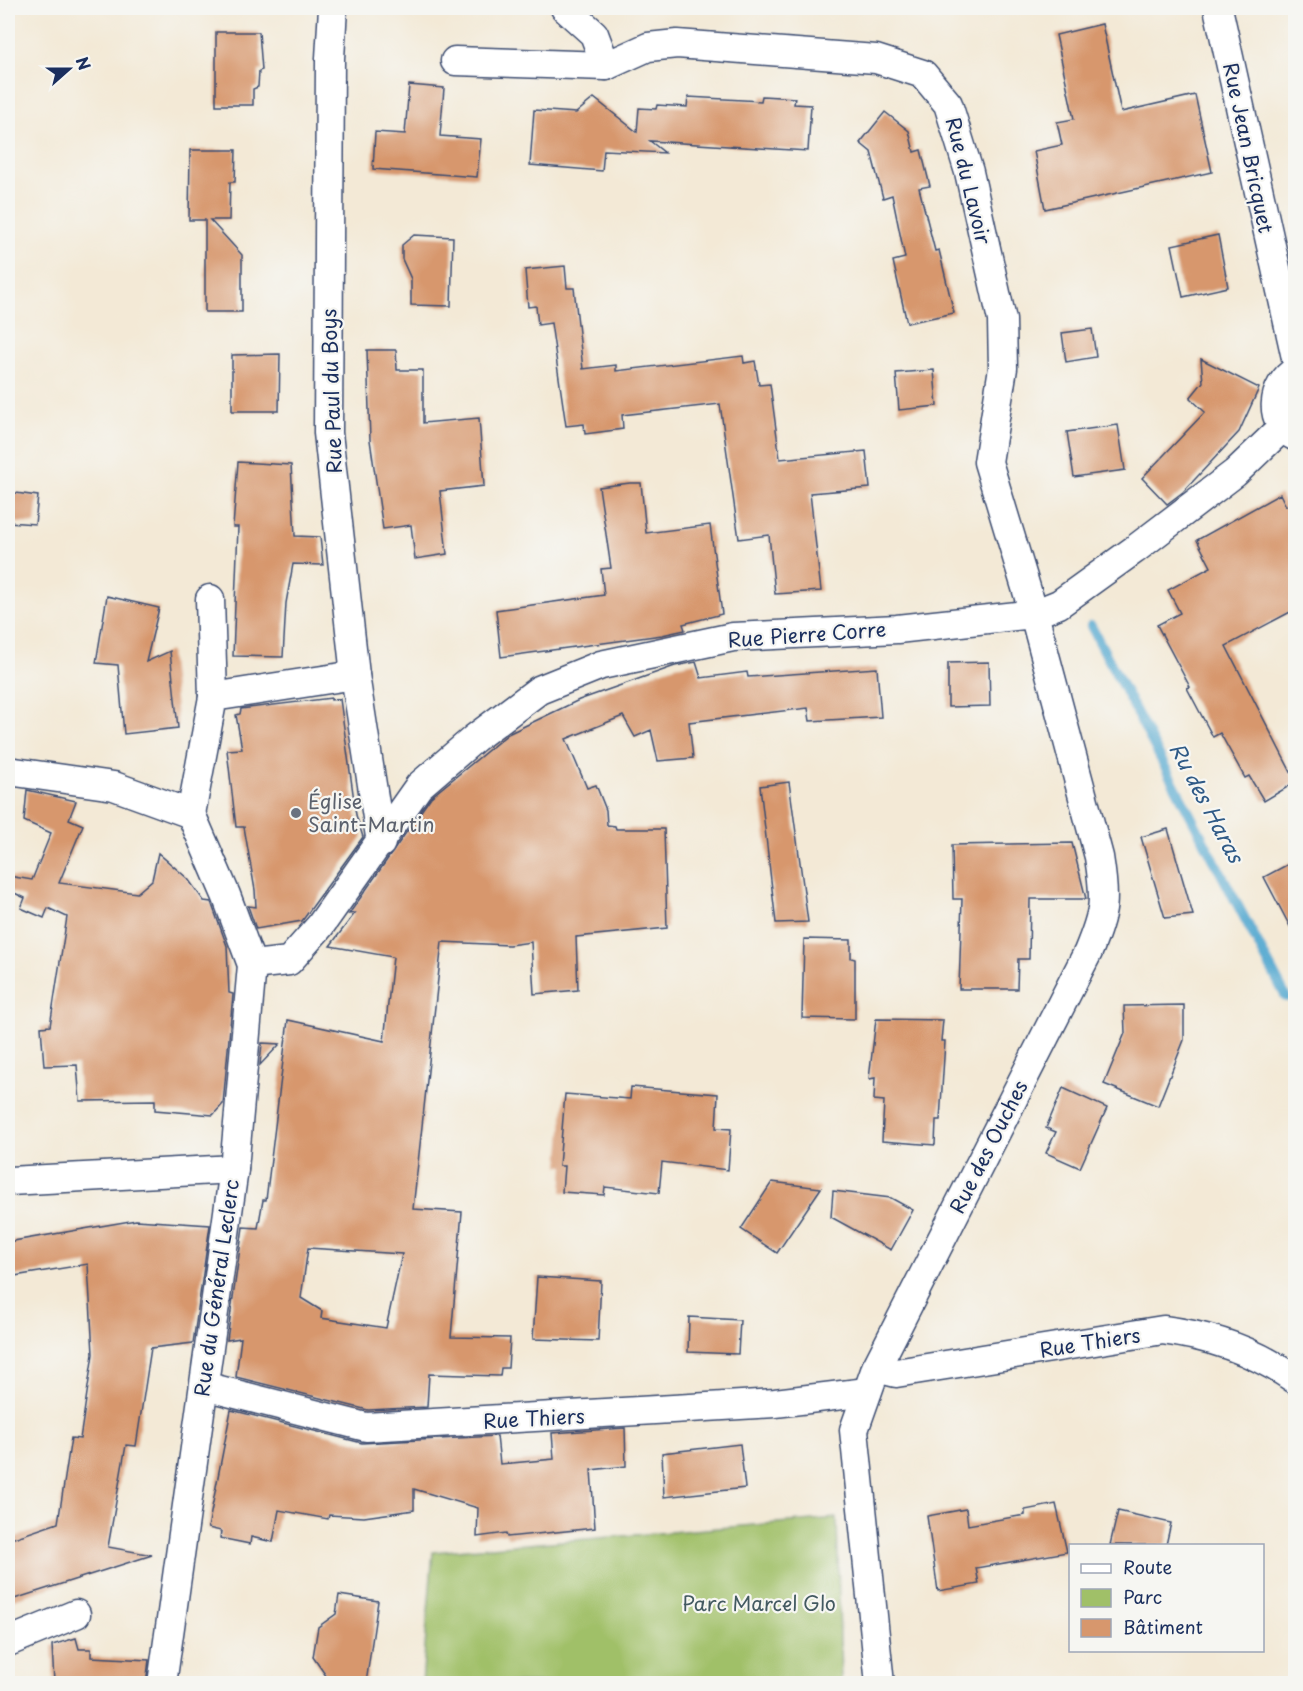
<svg xmlns="http://www.w3.org/2000/svg" width="1303" height="1691" viewBox="0 0 1303 1691" font-family="'Playpen Sans',sans-serif">
	<style>
		.green { fill: #a0c068; stroke: #5e7863; stroke-width: 1.5 }
		.lines { fill: none; stroke-linecap: round; stroke-linejoin: round }
		.stream { stroke: #54a9d0; stroke-width: 10 }
		.building { fill: #d7976d; fill-rule: evenodd }
		.street-casing { stroke: #3b4b70; stroke-width: 31 }
		.street { stroke: #fff; stroke-width: 28 }
		.worship-dot { fill: #6b7280; stroke: #f6f6f2; stroke-width: 2 }
		.labels { text-anchor: middle; stroke-width: 4.5; stroke-linejoin: round; paint-order: stroke }
		.street-label { font-size: 20px; fill: #1b2f5e; stroke: #f6f6f2 }
		.worship-label { font-size: 20px; fill: #5b616d; stroke: #f6f6f2; text-anchor: start }
		.park-label { font-size: 20px; fill: #435a61; stroke: #f6f6f2 }
		.water-label { font-size: 21px; font-style: italic; fill: #2f5a86; stroke: #f6f6f2 }
	</style>
	<rect width="100%" height="100%" fill="#f6f6f2"/>
	<filter id="ink" filterUnits="userSpaceOnUse"><feTurbulence type="fractalNoise" baseFrequency=".0167" numOctaves="2"/><feDisplacementMap in="SourceGraphic" scale="12" xChannelSelector="R" yChannelSelector="G"/><feConvolveMatrix kernelMatrix="1 2 1 2 8 2 1 2 1" color-interpolation-filters="sRGB"/></filter>
	<filter id="wash" filterUnits="userSpaceOnUse"><feTurbulence type="fractalNoise" baseFrequency=".008" numOctaves="4" result="noise"/><feDisplacementMap in="SourceGraphic" scale="24" xChannelSelector="R" yChannelSelector="G"/><feGaussianBlur stdDeviation="1.35" result="paint"/><feColorMatrix in="noise" values="0 0 0 0 0 0 0 0 0 0 0 0 0 0 0 0 0 1.4 0 .05"/><feComposite in="paint" operator="in"/></filter>
	<g filter="url(#wash)">
		<rect width="100%" height="100%" fill="#f3e9d6"/>
		<path class="green" d="M837 1518 841 1683H422L433 1552Z"/>
		<g class="lines">
			<path class="stream" d="M1091 626 1286 997"/>
		</g>
		<g id="blocks">
			<g class="building">
				<path d="M1102 24 1121 112 1195 95 1212 172 1045 209 1034 151 1062 145 1057 122 1074 119 1056 35Z"/>
				<path d="M216 32H259L262 70 259 71 258 87 253 89V105H216Z"/>
				<path d="M409 85 444 88 440 136 481 139 477 177 373 169 375 132 405 134Z"/>
				<path d="M762 96 795 98 794 104 811 105 808 151 650 141 665 153 604 150 602 171 530 165 534 110 576 113 594 98 637 132 639 108 656 109 657 105 687 107 688 97 761 101Z"/>
				<path d="M885 112 909 131 914 152 921 150 930 186 919 188 935 251 939 250 954 313 907 323 893 261 905 258 892 195 883 198 871 152 860 143Z"/>
				<path d="M190 150H236L235 182H230L229 220H210L242 255V312H205V220H189Z"/>
				<path d="M414 235 453 237 451 306 411 305V279L402 259V245Z"/>
				<path d="M1218 235 1228 287 1183 297 1172 245Z"/>
				<path d="M565 266 567 288H574L583 369 616 365V371L743 356 744 363 755 361 759 385 770 384 780 459 866 451 870 488 810 493 821 591 775 594 769 535 739 539 720 404 622 415 623 429 585 434 584 424 566 426 551 323 538 325 536 306 528 307 525 270Z"/>
				<path d="M1092 329 1096 357 1066 362 1062 333Z"/>
				<path d="M367 350H396L397 370H423V423L479 418 484 486 440 491 447 554 415 559 411 525 383 529 370 440Z"/>
				<path d="M280 354 279 411H232V355Z"/>
				<path d="M1201 359 1259 388 1239 432 1183 492 1167 504 1142 478 1205 412 1190 398 1203 382Z"/>
				<path d="M934 370 937 406 899 410 896 373Z"/>
				<path d="M1118 425 1125 470 1074 477 1067 432Z"/>
				<path d="M238 462 291 465 295 536 320 537 323 565 293 564 286 603 283 657 233 656 238 527H233Z"/>
				<path d="M630 483H641L646 533 710 525 722 614 683 624 685 630 662 635 501 657 496 610 604 595 601 569 611 568 599 487Z"/>
				<path d="M8 492 38 496 35 524 8 522Z"/>
				<path d="M1280 494 1286 506 1296 501V609L1226 646 1296 782 1264 801 1249 776 1245 778 1220 733 1213 737 1187 688 1190 687 1157 625 1180 613 1168 590 1211 567 1197 540Z"/>
				<path d="M107 596 159 608 146 662 170 651 178 728 124 734 118 665 96 663Z"/>
				<path d="M696 662 701 678 747 672 748 677 877 668 881 717 810 721 808 708 689 722 693 758 658 761 651 730 635 737 623 716 566 739 587 788 596 785 606 810 607 825 615 826 616 829H664L667 928 576 937 578 990 534 994 531 942 509 945 442 942 413 1209 462 1212 451 1337 510 1338 508 1368H501L500 1376 429 1374 427 1407 368 1410 236 1377 241 1338 227 1340 243 1227 258 1228 263 1200H266L288 1020 384 1041 393 957 330 946 355 913 349 914 431 797 508 734 579 700 675 666ZM308 1248 402 1254 386 1328 321 1318 322 1311 301 1298Z"/>
				<path d="M989 662 990 706 948 707V663Z"/>
				<path d="M331 698V700L340 699 356 815 363 837 302 921 256 929 248 906 256 907 255 890 244 827H236L227 750 242 749 236 715 240 714 241 709Z"/>
				<path d="M789 782 799 855 808 922 776 923 760 786Z"/>
				<path d="M27 790 76 801 69 819 83 825 59 883 137 893 152 880 158 853 188 879 204 901 211 902 227 946 229 993 233 994 223 1104 213 1115 155 1110V1100L80 1101 77 1065 44 1066 41 1027 50 1026 67 917 48 908 44 918 21 908 25 898 8 890V876L32 880 51 833 24 821Z"/>
				<path d="M1168 829 1193 915 1165 918 1141 837Z"/>
				<path d="M1072 843 1086 899H1030L1029 959H1018L1017 989H959L962 899H953L952 845Z"/>
				<path d="M1296 860V938L1264 877Z"/>
				<path d="M804 939 851 940V958L855 959V1019L802 1018Z"/>
				<path d="M1184 1005V1040L1158 1106 1104 1084 1125 1033 1124 1006Z"/>
				<path d="M876 1019 943 1020 941 1041H945L940 1120H936L935 1145 882 1141 884 1101 874 1100 875 1078 869 1079Z"/>
				<path d="M262 1043 280 1044 260 1065Z"/>
				<path d="M631 1087 718 1094 716 1128 731 1129 728 1170 662 1162 659 1193 605 1187 604 1195 562 1192 564 1166H559L565 1094 630 1099Z"/>
				<path d="M1063 1088 1107 1108 1080 1168 1046 1153 1056 1132 1046 1128Z"/>
				<path d="M772 1182 821 1188 777 1253 741 1229Z"/>
				<path d="M833 1191 891 1198 913 1210 891 1250 831 1217Z"/>
				<path d="M136 1220 210 1225 193 1343 151 1348 136 1446 126 1445 108 1547 152 1555 8 1601V1540L58 1523 71 1438 80 1439 93 1354 88 1264 8 1277V1242Z"/>
				<path d="M537 1277 601 1281 598 1341 533 1339Z"/>
				<path d="M689 1317 740 1320 738 1354 688 1352Z"/>
				<path d="M231 1410 362 1443 497 1436 500 1464 554 1459 552 1433 625 1428 626 1466 591 1470 595 1528 507 1537 506 1533 477 1537 478 1508 414 1489V1510L364 1517 329 1515 328 1519 279 1510 273 1542 251 1537 250 1544 220 1538 221 1531 208 1528Z"/>
				<path d="M740 1444 745 1488 664 1497 662 1453Z"/>
				<path d="M1056 1504 1067 1552 976 1568 979 1584 938 1591 927 1516 966 1509 968 1525 1025 1515V1510Z"/>
				<path d="M1118 1511 1171 1523 1166 1545H1110Z"/>
				<path d="M339 1595 378 1601 366 1683H331L313 1657 318 1627 336 1614Z"/>
				<path d="M76 1638 79 1649H91V1657L149 1660 146 1683 54 1682 52 1645Z"/>
			</g>
		</g>
	</g>
	<g filter="url(#ink)">
		<use href="#blocks" fill-opacity="0" stroke="#3b4b70" stroke-width="1.5"/>
		<g class="lines">
			<defs>
				<g id="street">
					<path d="M333 8 330 58 328 433 355 675 381 843"/>
					<path d="M565 8 594 34 606 66 648 47 677 44 876 59 923 74 948 104 969 172 1002 320 1003 368 988 462 1034 614 1099 857C1106 901 1105 911 1088 952L876 1368 854 1430 880 1684"/>
					<path d="M1218 8 1296 358"/>
					<path d="M455 61 606 66"/>
					<path d="M1296 370C1271 386 1267 423 1296 437"/>
					<path d="M210 599 213 697"/>
					<path d="M8 771 114 786 191 814 226 895 252 965 234 1169 162 1684"/>
					<path d="M191 814 213 697 355 675"/>
					<path d="M252 965 289 961 320 926 419 786 475 738 539 690 601 665 733 637 897 629 1034 614 1059 604 1134 550 1235 473 1283 427"/>
					<path d="M9 1181 234 1169"/>
					<path d="M876 1368 896 1373 1163 1330C1211 1336 1257 1352 1296 1380"/>
					<path d="M204 1386 366 1427 775 1403 867 1392"/>
					<path d="M8 1642 76 1614"/>
				</g>
			</defs>
			<use href="#street" class="street-casing"/>
			<use href="#street" class="street"/>
		</g>
	</g>
	<circle class="worship-dot" cx="296" cy="813" r="6"/>
	<g class="labels">
		<g class="street-label">
			<text transform="translate(1248 148) rotate(78)" y="7">Rue Jean Bricquet</text>
			<text transform="translate(968 181) rotate(76)" y="7">Rue du Lavoir</text>
			<text transform="translate(332 391) rotate(-92)" y="7">Rue Paul du Boys</text>
			<text transform="translate(807 635) rotate(-4)" y="7">Rue Pierre Corre</text>
			<text transform="translate(989 1147) rotate(-63)" y="7">Rue des Ouches</text>
			<text transform="translate(217 1288) rotate(-82)" y="7">Rue du Général Leclerc</text>
			<text transform="translate(1090 1343) rotate(-9)" y="7">Rue Thiers</text>
			<text transform="translate(534 1419) rotate(-3)" y="7">Rue Thiers</text>
		</g>
		<g class="worship-label">
			<text x="308" y="809">Église<tspan x="308" dy="23">Saint-Martin</tspan></text>
		</g>
		<g class="park-label">
			<text x="759" y="1611">Parc Marcel Glo</text>
		</g>
		<g class="water-label">
			<text transform="translate(1206 803) rotate(62)" y="7">Ru des Haras</text>
		</g>
	</g>
	<rect width="1303" height="1691" fill="none" stroke="#f6f6f2" stroke-width="30"/>
	<rect x="1069" y="1544" width="195" height="108" fill="#f6f6f2" stroke="#9ea6b7" stroke-width="1.5"/>
	<rect x="1081" y="1564" width="30" height="9" fill="#ffffff" stroke="#9ea6b7" stroke-width="1.5"/>
	<text x="1123" y="1574" font-size="18" fill="#1b2f5e">Route</text>
	<rect x="1081" y="1589" width="30" height="18" fill="#a0c068" stroke="#9ea6b7" stroke-width="1.5"/>
	<text x="1123" y="1604" font-size="18" fill="#1b2f5e">Parc</text>
	<rect x="1081" y="1619" width="30" height="18" fill="#d7976d" stroke="#9ea6b7" stroke-width="1.5"/>
	<text x="1123" y="1634" font-size="18" fill="#1b2f5e">Bâtiment</text>
	<g transform="translate(69 69) rotate(69)" stroke="#f6f6f2" stroke-width="4.5" paint-order="stroke">
	<path d="M0-4.5L10 22L0 15L-10 22Z" fill="#1b2f5e"/>
	<text y="-9" font-size="16" font-weight="bold" text-anchor="middle" fill="#1b2f5e">N</text>
	</g>
</svg>
